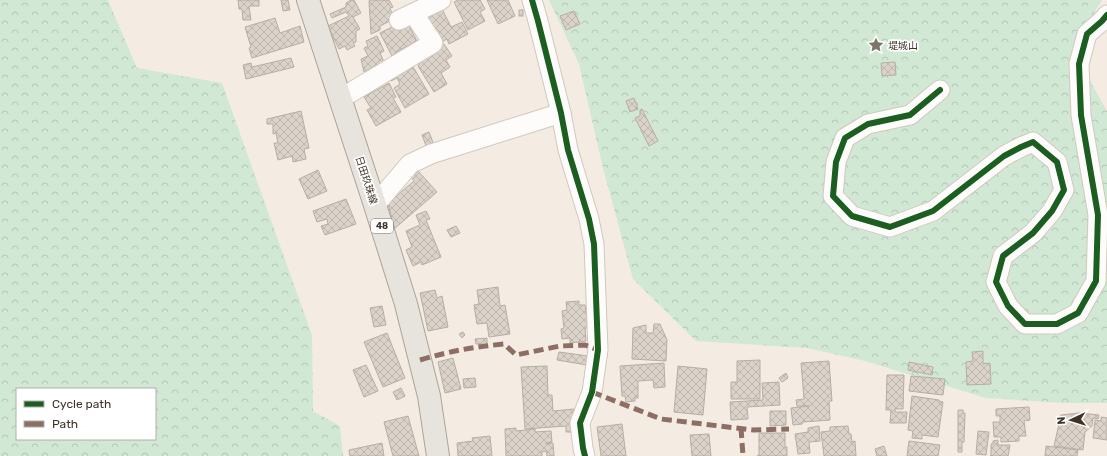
<svg xmlns="http://www.w3.org/2000/svg" width="1107" height="456" viewBox="0 0 1107 456" font-family="Rubik,'Noto Sans JP',sans-serif">
	<style>
		.forest { fill: url(#forest-crowns); fill-rule: evenodd }
		.building { fill: url(#building-cross-hatch); stroke: #b6aea5 }
		.lines { fill: none; stroke-linecap: round; stroke-linejoin: round }
		.minor-casing { stroke: #d0c8be; stroke-width: 21 }
		.major-casing { stroke: #aca397; stroke-width: 24 }
		.minor { stroke: #fdfcfb; stroke-width: 19 }
		.major { stroke: #e7e3dd; stroke-width: 22 }
		.quiet { stroke: #8d6e63; stroke-width: 5; stroke-dasharray: 10 5; stroke-linecap: butt }
		.cycleway-casing { stroke: #fff; stroke-width: 8 }
		.cycleway { stroke: #1b5e20; stroke-width: 6 }
		.labels { text-anchor: middle; stroke-width: 3.5; stroke-linejoin: round; paint-order: stroke }
		.shield { fill: #fff; stroke: #777169; stroke-width: 1 }
		.shield-label { font-size: 9px; font-weight: bold; fill: #3d3429 }
		.poi-label { font-size: 10px; fill: #3d3429; stroke: #fff; text-anchor: start }
		.street-label { font-size: 10px; fill: #3d3429; stroke: #fff }
	</style>
	<defs>
		<pattern id="forest-crowns" width="20" height="18" patternUnits="userSpaceOnUse"><rect width="20" height="18" fill="#d1e8d5"/><path d="M2 6a3 3 0 1 1 6 0M12 15a3 3 0 1 1 6 0" fill="none" stroke="#b4c8b7"/></pattern>
		<pattern id="building-cross-hatch" width="8" height="8" patternUnits="userSpaceOnUse"><rect width="8" height="8" fill="#dbd3ca"/><path d="M0 0l8 8M0 8l8-8" fill="none" stroke="#bdb6ae"/></pattern>
	</defs>
	<rect width="100%" height="100%" fill="#f4ece3"/>
	<g class="forest">
		<path d="M0 0H108L137 68 222 83 312 335 313 411 340 426 343 456H0ZM17 389H155V439H17Z"/>
		<path d="M549 0H1102L1072 49 1107 111V403H1063L986 398 865 361 807 348 696 341 633 279 603 168 579 64Z"/>
	</g>
	<g class="building">
		<path d="M238 0H259V6H249L251 20H243L242 9H239Z"/>
		<path d="M281 0H288L290 10 283 11Z"/>
		<path d="M351 0H354L361 13 353 17 360 29 356 31V42L353 43 355 46 347 50 345 46 339 49 328 26 349 16 346 12 332 18 330 14 346 7V3Z"/>
		<path d="M370 0H384L385 1 389 0 393 7 390 8 394 19 380 26V30L371 34 369 1Z"/>
		<path d="M458 0H480L485 9 480 12 485 21 468 30 454 2Z"/>
		<path d="M487 0H508L515 16 498 24Z"/>
		<path d="M442 9 451 27 462 22 468 34 449 44 447 39 440 43 427 17Z"/>
		<rect x="519" y="10" width="4" height="6"/>
		<path d="M574 11 580 24 566 30 560 16Z"/>
		<path d="M275 18 280 33 300 26 304 42 252 58 249 48 251 47 245 27Z"/>
		<path d="M406 20 417 41 398 51V55L393 58 380 33Z"/>
		<path d="M377 36 384 51 380 53 384 62 364 72 361 59 368 56 364 48 368 46 366 41Z"/>
		<path d="M444 44 452 56 446 60 450 67 441 73 447 84 434 92 418 66 420 63V59Z"/>
		<path d="M291 58 294 67 246 79 243 65 251 63 252 67Z"/>
		<path d="M895 62 896 75 882 76 881 63Z"/>
		<path d="M412 65 429 94 405 108 394 88 400 84 397 78 391 81 390 77Z"/>
		<path d="M389 83 396 97 393 98 401 112 376 126 367 110 371 108 364 97Z"/>
		<path d="M634 98 638 109 630 112 626 101Z"/>
		<path d="M642 109 658 141 649 146 635 118 640 116V110Z"/>
		<path d="M301 111 309 148 304 149 306 159 293 162 292 156 278 160 274 143H278L276 133 273 134V124H267V119Z"/>
		<path d="M429 132 434 145 427 148 422 135Z"/>
		<path d="M318 170 327 191 308 199 299 179Z"/>
		<path d="M418 171 437 192 394 229 388 203 414 181 411 177Z"/>
		<path d="M346 199 356 224 325 235 321 226 328 224 327 219 317 222 313 211Z"/>
		<path d="M426 211 430 219 426 220 441 257 422 265 421 262 413 266 406 250 412 247 406 231 420 225 416 215Z"/>
		<path d="M456 226 460 233 451 237 447 230Z"/>
		<path d="M498 287 500 306 505 305 510 334 489 337 487 323 477 324 474 305 479 304 477 290Z"/>
		<path d="M435 290 437 298 442 296 448 327 428 331 420 293Z"/>
		<path d="M579 301V305H585L588 328H585L586 341 570 343V338L562 339 561 329 564 328 562 311 567 310 566 302Z"/>
		<path d="M382 306 386 325 374 327 370 308Z"/>
		<path d="M654 324H660L667 340 666 361 632 359 633 328 646 325V333H653Z"/>
		<path d="M463 332 465 335 462 338 459 334Z"/>
		<path d="M387 333 405 378 383 387 364 342Z"/>
		<path d="M487 338V344H476L475 339Z"/>
		<path d="M983 351V364L990 363 991 384 967 385 966 362 973 361 972 352Z"/>
		<path d="M559 352 588 356 587 365 557 360Z"/>
		<path d="M453 358 461 389 445 393 438 362Z"/>
		<path d="M760 360V399H731V382H737V361Z"/>
		<path d="M829 361 832 401H829L830 420 803 422 802 424 793 425 791 408 809 406H797L796 400 804 399 801 363Z"/>
		<path d="M909 362 933 367 932 375 908 370Z"/>
		<path d="M664 363 665 387 654 388 653 380 638 381V398H635V401L626 402 625 396H622L620 366Z"/>
		<path d="M366 365 378 391 364 397 353 370Z"/>
		<path d="M547 366 548 395H552L553 411 574 409 575 432H566V426L525 429 521 367Z"/>
		<path d="M678 366 707 369 703 415 674 412Z"/>
		<path d="M786 373 788 378 782 382 779 378Z"/>
		<path d="M887 375H904L903 409H895V412H907L906 423H890L891 410H886Z"/>
		<path d="M911 376 945 379 943 395 909 391Z"/>
		<path d="M475 378 476 387 464 388 463 379Z"/>
		<path d="M779 382 780 405 747 407 748 419 731 420 730 402 763 400 762 383Z"/>
		<path d="M401 388 405 396 397 400 393 392Z"/>
		<path d="M912 396 939 400V401L943 402 938 437 922 435V439L912 438 913 431 908 430Z"/>
		<path d="M1029 407 1030 420 1024 421 1026 436H1019V441L1001 442V437H994L993 422H1000V416H996V409Z"/>
		<path d="M958 410H963V413H965L964 442H962V452H958Z"/>
		<path d="M770 411H786V425L770 426Z"/>
		<path d="M1079 413 1099 415 1098 419 1093 418 1092 426 1085 432 1083 450 1054 446 1061 415Z"/>
		<path d="M408 416 419 456H393L384 422Z"/>
		<path d="M1101 417 1107 418V440L1093 438 1095 420 1101 421Z"/>
		<path d="M622 424 626 456H601L597 427Z"/>
		<path d="M819 426 820 441 809 442 810 453 798 454 795 434 808 432V428Z"/>
		<path d="M848 426 849 434H851L852 442 855 441 856 456H824L821 432 830 431V427Z"/>
		<path d="M516 428V431L535 429V432L551 431 552 442 546 443V444L553 443 554 456H547L546 451 542 452V456H506L505 429Z"/>
		<path d="M978 431 989 432 986 455 976 454Z"/>
		<path d="M759 433H785V447H787V456H757L759 455Z"/>
		<path d="M709 434 711 456H692L690 435Z"/>
		<path d="M490 436 492 456H458L457 443 473 441 472 438Z"/>
		<path d="M998 440V445H1010L1008 456H990H991V444H993V441Z"/>
		<path d="M909 441 940 445 938 456H907Z"/>
		<path d="M382 443 384 456H350L349 450Z"/>
		<path d="M884 446 887 456H877L875 449Z"/>
		<path d="M1046 446 1078 450 1077 456H1045Z"/>
	</g>
	<g class="lines">
		<defs>
			<g id="minor">
				<path d="M532 0 538 21 561 113 568 150 589 219 594 244 598 350 592 392 580 423 583 448 585 456"/>
				<path d="M399 20 441 0"/>
				<path d="M940 90 910 115 868 124 845 138 836 162 833 196 852 216 890 227 933 211 1004 156 1021 147 1033 142 1057 162 1064 190 1052 211 1033 233 1003 256 996 282 1008 306 1025 324H1057L1078 313 1096 281 1098 215 1081 115 1079 64 1087 34 1102 21 1107 15"/>
				<path d="M340 99 433 43 414 14"/>
				<path d="M375 205 410 164 431 154 561 113"/>
			</g>
			<path id="major" d="M308 0 375 205 406 304 429 396 438 456"/>
		</defs>
		<use href="#minor" class="minor-casing"/>
		<use href="#major" class="major-casing"/>
		<use href="#minor" class="minor"/>
		<use href="#major" class="major"/>
		<g class="quiet">
			<path d="M420 360C450 351 473 347 504 344L516 355 560 346 585 345 598 350"/>
			<path d="M592 392 661 419 753 430 789 429"/>
			<path d="M741 428 743 456"/>
		</g>
		<defs>
			<g id="cycleway">
				<path d="M532 0 538 21 561 113 568 150 589 219 594 244 598 350 592 392 580 423 583 448 585 456"/>
				<path d="M940 90 910 115 868 124 845 138 836 162 833 196 852 216 890 227 933 211 1004 156 1021 147 1033 142 1057 162 1064 190 1052 211 1033 233 1003 256 996 282 1008 306 1025 324H1057L1078 313 1096 281 1098 215 1081 115 1079 64 1087 34 1102 21 1107 15"/>
			</g>
		</defs>
		<use href="#cycleway" class="cycleway-casing"/>
		<use href="#cycleway" class="cycleway"/>
	</g>
	<defs>
		<symbol id="sight-bare" viewBox="-9 -9 18 18"><path d="M0-6L1.8-2.2L6-1.7L2.9 1.2L3.7 5.4L0 3.3L-3.7 5.4L-2.9 1.2L-6-1.7L-1.8-2.2Z" fill="#7d746a" stroke="#fff" stroke-width="2.5" paint-order="stroke"/></symbol>
	</defs>
	<g fill-rule="evenodd">
		<use href="#sight-bare" x="865" y="34" width="22" height="22"/>
	</g>
	<g class="labels">
		<rect class="shield" x="371" y="219" width="22" height="14" rx="3"/>
		<g class="shield-label">
			<text x="382" y="229">48</text>
		</g>
		<g class="poi-label">
			<text x="888" y="49">堤城山</text>
		</g>
		<g class="street-label">
			<text transform="translate(367 180) rotate(72)" y="4">日田玖珠線</text>
		</g>
	</g>
	<rect x="16" y="388" width="140" height="52" fill="#ffffff" stroke="#b1aea9"/>
	<rect x="24" y="401" width="20" height="6" fill="#1b5e20" stroke="#b1aea9"/>
	<text x="52" y="408" font-size="12" fill="#3d3429">Cycle path</text>
	<rect x="24" y="421" width="20" height="6" fill="#8d6e63" stroke="#b1aea9"/>
	<text x="52" y="428" font-size="12" fill="#3d3429">Path</text>
	<g transform="translate(1071 420) rotate(266)" stroke="#ffffff" stroke-width="3" paint-order="stroke">
	<path d="M0-3L7 15L0 10L-7 15Z" fill="#3d3429"/>
	<text y="-6" font-size="11" font-weight="bold" text-anchor="middle" fill="#3d3429">N</text>
	</g>
</svg>
